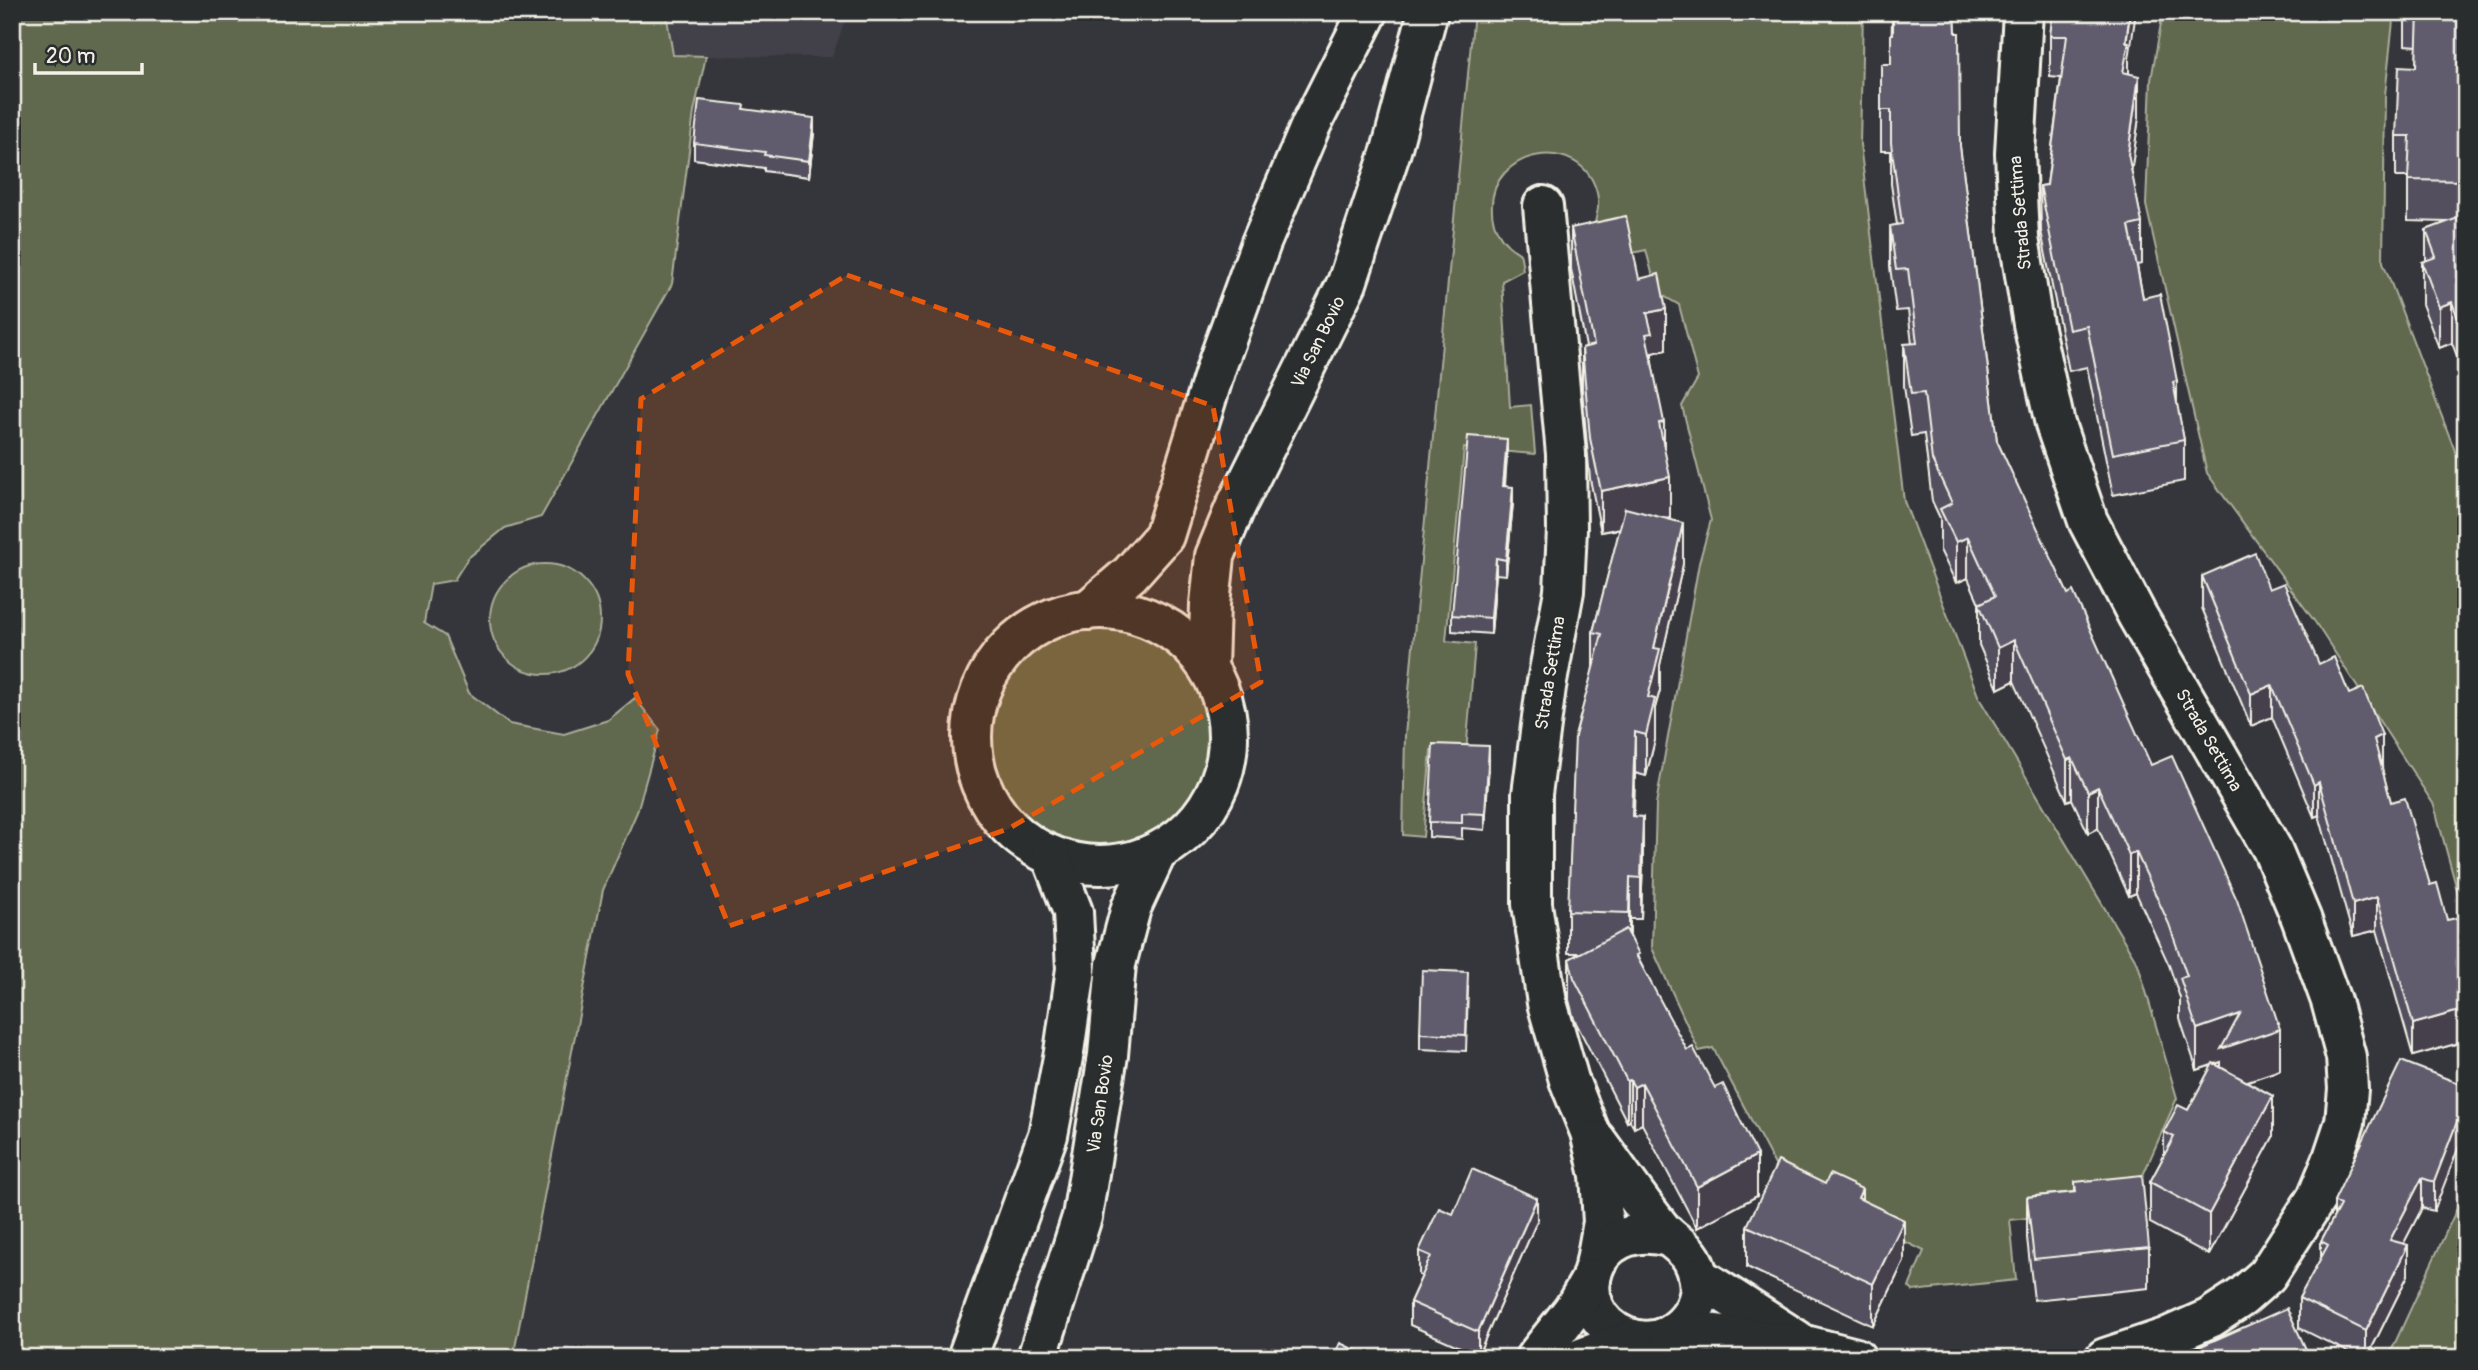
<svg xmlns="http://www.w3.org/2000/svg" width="2478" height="1370" viewBox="0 0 2478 1370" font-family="Pangolin,sans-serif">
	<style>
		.built { fill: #42414a }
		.green { fill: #61684e; stroke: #aaac9b; stroke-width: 2 }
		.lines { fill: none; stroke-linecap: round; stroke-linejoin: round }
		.minor-casing { stroke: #f4f1e8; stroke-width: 44 }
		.secondary-casing { stroke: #f4f1e8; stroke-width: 44 }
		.minor { stroke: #2a2d2e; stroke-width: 38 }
		.secondary { stroke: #2a2d2e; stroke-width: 38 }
		.wall { fill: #534f5e; stroke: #f4f1e8; stroke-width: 2; fill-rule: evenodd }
		.shaded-wall { fill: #44404c; stroke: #f4f1e8; stroke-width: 2 }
		.building { fill: #615c6d; stroke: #f4f1e8; stroke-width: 2 }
		.marked { fill: #e8590c; fill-opacity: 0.2; stroke: #e8590c; stroke-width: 5; stroke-dasharray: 14 9; stroke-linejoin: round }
		.labels { text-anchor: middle; stroke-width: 5; stroke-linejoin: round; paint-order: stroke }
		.street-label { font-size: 18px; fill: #f4f1e8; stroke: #2a2d2e }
	</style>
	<rect width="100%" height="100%" fill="#35363b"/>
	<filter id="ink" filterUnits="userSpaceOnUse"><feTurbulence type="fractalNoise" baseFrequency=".0143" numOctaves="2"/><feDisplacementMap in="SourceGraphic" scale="14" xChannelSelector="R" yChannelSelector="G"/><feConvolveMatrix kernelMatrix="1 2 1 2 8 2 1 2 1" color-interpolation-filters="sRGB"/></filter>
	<g filter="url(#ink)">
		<path class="built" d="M666 12H848L832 57 673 56Z"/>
		<g class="green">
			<path d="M12 12H666L673 55 706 56 694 112 672 284 541 517 505 528 468 558 454 580 431 584 424 623 445 636 469 693 509 724 564 734 608 720 635 698 660 730 637 812 603 890 513 1358H12Z"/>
			<path d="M1474 12H1863L1860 144 1904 501 1979 698 2138 964 2177 1098 2129 1207 2010 1220 2016 1280 1913 1291 1909 1287 1924 1251 1783 1180 1713 1048 1699 1051 1652 948 1656 804 1699 563 1711 520 1682 406 1698 378 1679 305 1657 292 1646 250 1593 262C1593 253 1592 244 1593 235 1594 220 1601 208 1597 193 1582 132 1488 148 1492 211 1492 222 1499 237 1507 244 1510 248 1517 251 1520 254 1522 258 1522 266 1523 270L1502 281 1510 407 1531 405 1535 454 1464 448 1446 641 1475 644 1466 753 1431 750 1423 837 1403 835 1405 736 1415 623Z"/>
			<path d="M2163 12H2394L2385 95 2383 262 2466 480V923L2434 805 2315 622 2207 473 2146 205 2151 80Z"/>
			<circle cx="545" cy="619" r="55"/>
			<circle cx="1100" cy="737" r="109"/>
			<path d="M2466 1189V1358H2388Z"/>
		</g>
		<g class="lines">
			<defs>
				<g id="minor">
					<path d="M2023 12 2015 153 2019 238 2033 324 2055 424 2088 521 2137 615 2272 849 2301 918 2331 1001 2346 1057 2348 1089 2345 1122 2332 1161 2317 1197 2267 1275 2242 1297 2210 1318 2165 1338 2105 1358"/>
					<path d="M1543 206 1566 454 1567 529 1564 591 1546 687 1532 794V904L1547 1003 1569 1080 1590 1132 1600 1175 1603 1222 1596 1261"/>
					<path d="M1596 1140C1618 1170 1639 1201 1662 1230 1672 1241 1685 1247 1692 1259 1698 1270 1701 1284 1699 1295 1695 1314 1684 1327 1667 1336 1655 1342 1639 1342 1626 1337 1562 1311 1589 1215 1669 1237"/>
					<path d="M1699 1277 1797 1340"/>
					<path d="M1663 1338 1708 1333 1805 1345 1856 1358"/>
					<path d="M1535 1358 1573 1310 1591 1279"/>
					<path d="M1581 1358 1633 1339"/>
				</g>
				<g id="secondary">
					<circle cx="1100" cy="737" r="128"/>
					<path d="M1088 610 1130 574 1164 536 1217 365 1261 243 1311 125 1368 12"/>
					<path d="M1208 667 1210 604 1215 556 1235 508 1347 283 1391 151 1428 12"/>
					<path d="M967 1358 1048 1135 1064 1052 1076 969 1073 912 1051 855"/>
					<path d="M1037 1358 1082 1217 1108 1055 1116 964 1131 908 1157 852"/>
				</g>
			</defs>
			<use href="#minor" class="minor-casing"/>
			<use href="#secondary" class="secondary-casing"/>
			<use href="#minor" class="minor"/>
			<use href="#secondary" class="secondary"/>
		</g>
		<g class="wall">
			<path d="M1883 12H1955L1960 146 1997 441 2280 1070 2247 1081 2273 1137 2209 1255 2150 1223V1182L2164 1156V1132L2188 1110 2212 1065 2197 1070 2180 1019V998L2169 965 2136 893 2129 896 2098 828 2088 833 2072 799 2067 801 2014 681 1998 689 1979 645V603L1968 578 1956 583 1940 550V518L1932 501 1924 434 1911 436 1904 386V344H1912L1908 310 1896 311 1890 267V226L1897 225 1891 184V151H1881V64H1891L1892 16H1883ZM2221 1062V1067L2214 1064Z"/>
			<path d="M2053 12 2129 59V74L2139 117 2131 171 2142 223V264L2137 265 2143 298 2177 381V406L2184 440V481L2113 495 2087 367 2069 371 2041 231 2040 186 2047 185 2061 78 2050 77V36Z"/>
			<path d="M2405 12H2466V380L2452 343 2439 348 2422 304V262L2426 261V230L2448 222 2408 221V177H2396V136L2416 67 2417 46 2405 45Z"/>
			<path d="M744 109 814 133 809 177 764 171V168L694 159V143Z"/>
			<path d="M1571 228 1639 279 1666 350 1652 353V362L1664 449 1670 518 1666 519 1683 564 1660 665V690L1655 708V740L1646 776 1635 773 1634 817 1643 858 1641 919H1630V936L1639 960 1757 1196 1697 1228 1642 1124 1634 1128 1630 1121 1627 1122 1574 1019 1569 1000V959L1580 953H1568V911L1593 667V632L1620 529 1601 532 1590 479 1582 389V348L1586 347 1571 269Z"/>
			<path d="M1507 455 1505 486 1513 503 1506 575 1496 574 1491 634 1452 631V615Z"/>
			<path d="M2202 576 2269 589 2319 664 2349 694 2382 767H2381L2391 802 2447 920 2466 932V1041L2413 1056 2377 930 2353 936 2319 815 2314 817 2272 717 2251 726 2202 608Z"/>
			<path d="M1489 762 1485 830 1462 828V839L1429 837V822Z"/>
			<path d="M1468 988 1466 1051 1420 1049V1033Z"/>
			<path d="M2466 1086 2434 1211 2422 1208 2403 1244 2408 1275 2367 1358H2360L2299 1328V1298L2321 1258V1241L2334 1217V1201Z"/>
			<path d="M2075 1182 2149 1247V1288L2034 1300 2027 1238V1197L2075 1192Z"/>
			<path d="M1862 1200 1904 1261 1873 1326 1747 1267V1226Z"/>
			<path d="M1453 1214 1537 1221 1478 1355 1410 1325V1302L1422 1276 1419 1275V1251Z"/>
		</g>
		<g class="shaded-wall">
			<path d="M2130 12H2136L2129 59V84L2123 72Z"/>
			<path d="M2139 76V117L2128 195V154Z"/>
			<path d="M814 118V133L809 177V161Z"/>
			<path d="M2452 302V343L2439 348V307Z"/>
			<path d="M1666 309V350L1652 353V374L1646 334 1647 313Z"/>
			<path d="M1664 422V463L1659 423Z"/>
			<path d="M1507 439V455L1503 502V486Z"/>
			<path d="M1670 477V518L1601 532V491Z"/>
			<path d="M1513 487V503L1506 575V560Z"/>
			<path d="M1683 523V564L1660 665V690L1655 708V740L1646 776V735L1648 697 1654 648Z"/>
			<path d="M1968 537V578L1956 583V542Z"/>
			<path d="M1496 558V574L1491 634V618Z"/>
			<path d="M2014 640V681L1998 689V648Z"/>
			<path d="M2272 685V717L2251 726V694Z"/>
			<path d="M1635 732V773L1632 858V816Z"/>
			<path d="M2382 735V767L2374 771V739Z"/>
			<path d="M1489 746V762L1485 830V814Z"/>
			<path d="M2072 758V799L2067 801V760Z"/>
			<path d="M2319 782V815L2314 817V785Z"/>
			<path d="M2098 787V828L2088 833V792Z"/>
			<path d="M1643 817V858L1641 919V878Z"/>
			<path d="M2136 852V893L2129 896V855Z"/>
			<path d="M1630 877V919L1629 955V913Z"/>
			<path d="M2377 897V930L2353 936V904Z"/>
			<path d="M2466 966V998L2458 968Z"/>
			<path d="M2466 1009V1041L2413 1056V1024Z"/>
			<path d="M2240 1014 2280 1029V1070L2221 1090V1062L2197 1070V1029Z"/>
			<path d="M1630 1080V1121L1627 1122V1081Z"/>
			<path d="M1642 1083V1124L1634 1128V1087Z"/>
			<path d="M2273 1096V1137L2209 1255V1214Z"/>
			<path d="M2466 1098V1128L2434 1211V1182Z"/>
			<path d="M1757 1155V1196L1697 1228V1187Z"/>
			<path d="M2422 1178V1208L2390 1270V1240Z"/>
			<path d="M1862 1189V1230L1858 1198Z"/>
			<path d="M1537 1198V1221L1478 1355V1332Z"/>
			<path d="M1904 1220V1261L1873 1326V1284Z"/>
			<path d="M2408 1245V1275L2367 1358H2366V1331Z"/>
		</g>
		<g class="building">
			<path d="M1893 12H1955L1956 33H1959L1960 146 1997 441 2068 594 2073 591 2151 765 2172 756 2237 900 2280 1029 2221 1049 2240 1014 2197 1029 2180 978 2187 976 2169 924 2136 852 2129 855 2098 787 2088 792 2072 758 2067 760 2014 640 1998 648 1979 604 1995 596 1968 537 1956 542 1940 509 1952 503 1932 460 1924 393 1911 394 1904 344 1917 343 1908 269 1896 270 1890 226 1902 224 1891 143V110H1881V64H1891V34H1893Z"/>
			<path d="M2053 12H2130L2126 42H2129L2123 72 2139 76 2128 154 2142 223 2129 226 2143 298 2160 294 2177 381 2173 382 2184 440 2113 454 2087 326 2069 330 2041 190 2040 186 2047 185 2067 36H2050Z"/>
			<path d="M2418 12H2466V181L2408 180 2410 136H2396L2399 66 2416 67Z"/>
			<path d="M699 100 744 105 743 109 814 118 809 161 764 155 765 152 694 143Z"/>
			<path d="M2466 215V339L2452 302 2439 307 2422 262 2436 257 2426 230Z"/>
			<path d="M1626 216 1639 279 1659 274 1666 309 1647 313 1652 333 1646 334 1664 422 1659 423 1670 477 1601 491 1590 438 1582 348 1594 345 1571 228Z"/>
			<path d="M1468 436 1507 439 1503 486 1513 487 1506 560 1496 558 1491 618 1452 615Z"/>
			<path d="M1625 508 1683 523 1654 648 1660 649 1648 697 1655 699 1646 735 1635 732 1632 816 1643 817 1641 878 1630 877 1629 913 1568 911 1575 736 1602 634 1593 632Z"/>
			<path d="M2255 553 2269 589 2284 583 2319 664 2334 657 2349 694 2363 688 2382 735 2374 739 2391 802 2405 798 2430 885 2437 883 2447 920 2461 917 2466 932V966L2458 968 2466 996V1009L2413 1024 2377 897 2353 904 2319 782 2314 785 2272 685 2251 694 2202 576Z"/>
			<path d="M1433 744 1489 746 1485 814 1462 813V823L1429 822Z"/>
			<path d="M1626 929 1639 954 1636 955 1687 1050 1693 1047 1715 1088 1723 1084 1757 1155 1697 1187 1642 1083 1634 1087 1630 1080 1627 1081 1574 978 1569 959Z"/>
			<path d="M1422 970 1468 972 1466 1035 1420 1033Z"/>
			<path d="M2401 1061 2466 1086V1098L2434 1182 2422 1178 2390 1240 2408 1245 2366 1331 2299 1298 2328 1245 2321 1241 2340 1205 2334 1201Z"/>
			<path d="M2213 1063 2273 1096 2209 1214 2150 1182 2174 1137 2164 1132 2178 1105 2188 1110Z"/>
			<path d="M1778 1161 1825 1184 1830 1174 1862 1189 1858 1198 1904 1220 1873 1284 1747 1226Z"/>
			<path d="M1472 1169 1537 1198 1478 1332 1410 1302 1431 1256 1419 1251 1439 1208 1453 1214Z"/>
			<path d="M2142 1175 2149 1247 2034 1259 2027 1197 2076 1192 2075 1182Z"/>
			<path d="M2287 1308 2310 1358H2174Z"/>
			<path d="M1340 1343 1372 1358H1333Z"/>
		</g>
	</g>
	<path class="marked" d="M847 275 1213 406 1261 682 1008 829 729 926 628 674 641 399Z"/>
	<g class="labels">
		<g class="street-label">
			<text transform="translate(2020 213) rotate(-95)" y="6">Strada Settima</text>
			<text transform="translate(1318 342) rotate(-64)" y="6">Via San Bovio</text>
			<text transform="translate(1550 673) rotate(-81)" y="6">Strada Settima</text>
			<text transform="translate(2209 740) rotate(60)" y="6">Strada Settima</text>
			<text transform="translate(1100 1104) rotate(-82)" y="6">Via San Bovio</text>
		</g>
	</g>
	<rect width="2478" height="1370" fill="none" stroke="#2a2d2e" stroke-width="42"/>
	<rect x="21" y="21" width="2436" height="1328" fill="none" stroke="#f4f1e8" stroke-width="2.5" filter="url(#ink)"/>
	<path d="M35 63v10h107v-10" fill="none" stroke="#f4f1e8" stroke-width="3.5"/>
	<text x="46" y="63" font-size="21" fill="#f4f1e8" stroke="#2a2d2e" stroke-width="5" paint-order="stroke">20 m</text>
</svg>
